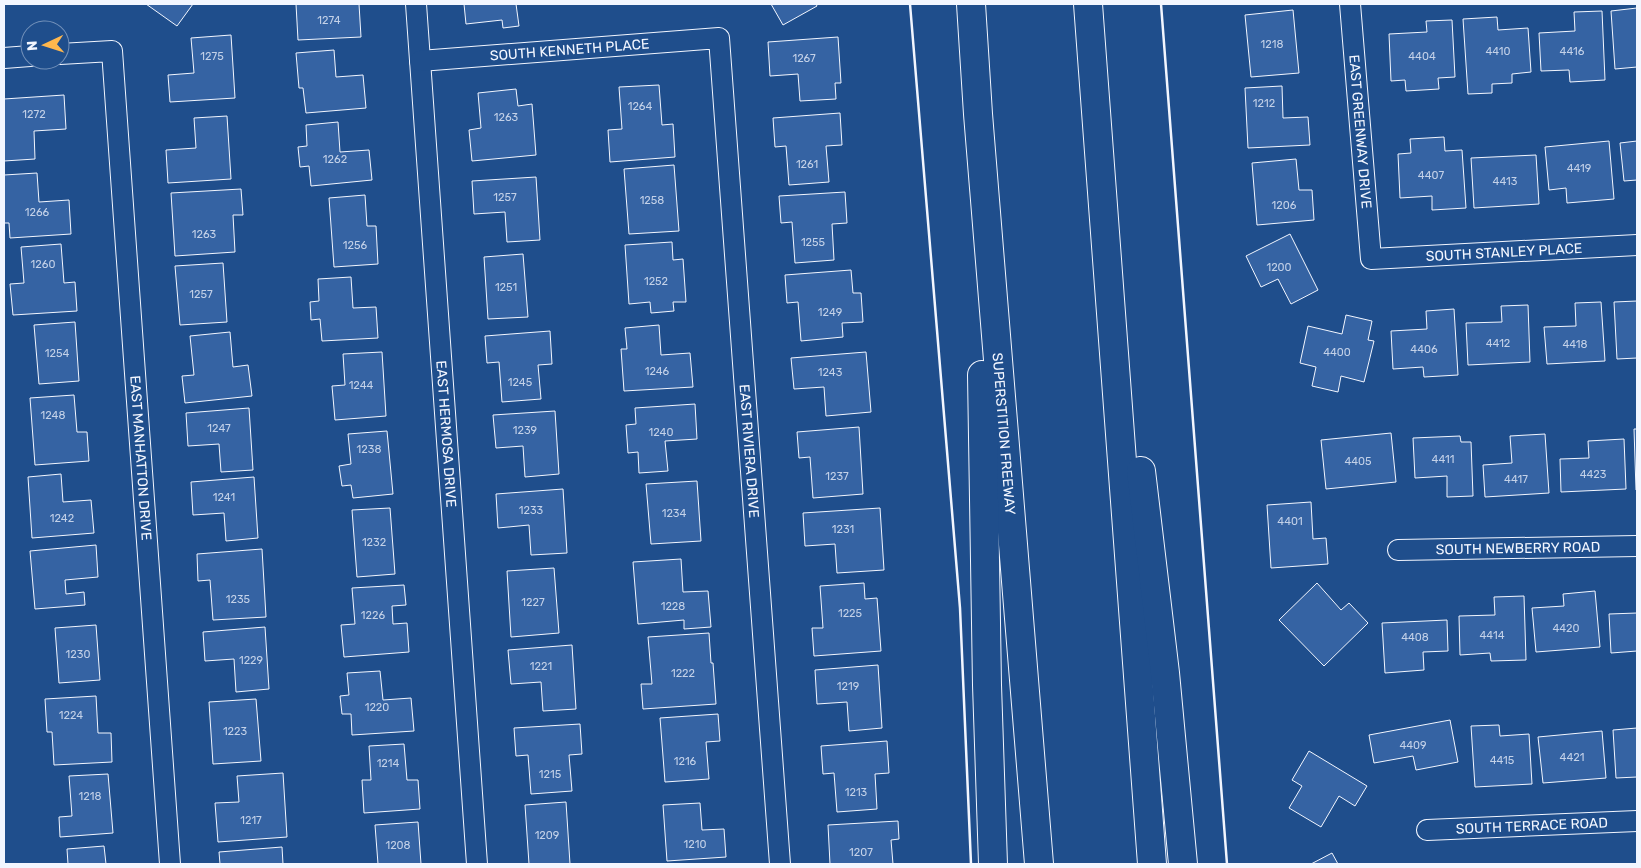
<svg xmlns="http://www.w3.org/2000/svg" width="1641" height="868" viewBox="0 0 1641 868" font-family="Rubik,sans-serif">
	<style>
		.building { fill: #3563a3; stroke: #f2f6ff }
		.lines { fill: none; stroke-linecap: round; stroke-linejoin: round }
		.minor-casing { stroke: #f2f6ff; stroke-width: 22 }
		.motorway-casing { stroke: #f2f6ff; stroke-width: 30 }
		.minor { stroke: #1f4e8c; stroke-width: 20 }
		.motorway { stroke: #1f4e8c; stroke-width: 28 }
		.wall { stroke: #f2f6ff; stroke-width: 2.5 }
		.labels { text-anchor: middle; stroke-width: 4; stroke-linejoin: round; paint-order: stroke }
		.number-label { font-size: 11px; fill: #c3d1e8 }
		.street-label { font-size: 14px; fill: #f2f6ff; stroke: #1f4e8c }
	</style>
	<rect width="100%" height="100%" fill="#1f4e8c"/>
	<g class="building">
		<path d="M146 4H193L177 26Z"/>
		<path d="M296 4H359L361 37 298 40Z"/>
		<path d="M464 4H516L519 26 503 28 502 20 466 24Z"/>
		<path d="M771 4H816L817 6 783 25Z"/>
		<path d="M1637 8V75V67L1615 69 1611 11Z"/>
		<path d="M1293 10 1299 73 1251 77 1245 15Z"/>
		<path d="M1602 11 1605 80 1570 82 1569 70 1541 71 1539 33 1575 31 1574 12Z"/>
		<path d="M1497 17 1498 30 1528 28 1531 72 1512 74V83L1492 84V93L1468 94 1463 19Z"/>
		<path d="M1452 20 1455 77 1438 78 1439 89 1406 91 1405 80 1391 81 1389 34 1427 32 1426 21Z"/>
		<path d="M231 35 235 98 170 102 168 75 194 73 191 38Z"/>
		<path d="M838 37 841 83H835L836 99 800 101 798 74 770 76 768 42Z"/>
		<path d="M334 50 336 77 363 75 366 108 306 113 303 88H299L296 53Z"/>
		<path d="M659 85 662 125 673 124 675 157 610 162 608 130 622 129 619 87Z"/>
		<path d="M1282 86 1283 118 1308 117 1310 145 1248 148 1245 88Z"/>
		<path d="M516 89 518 106 532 104 536 155 472 161 469 130 481 128 478 93Z"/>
		<path d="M64 95 66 129 34 131 35 159 4 161V99Z"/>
		<path d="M840 113 842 145 826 146 829 182 789 185 786 146 775 147 773 118Z"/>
		<path d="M227 116 231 179 168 183 166 150 196 148 194 118Z"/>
		<path d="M338 122 340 152 369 150 372 180 311 186 309 166 300 167 298 147 307 146 306 125Z"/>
		<path d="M1444 137 1445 151 1462 150 1466 208 1432 210V196L1400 198 1398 154 1411 153 1410 139Z"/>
		<path d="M1609 141 1614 199 1567 203 1566 188 1549 190 1545 147Z"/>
		<path d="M1637 141V180L1624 181 1620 143Z"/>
		<path d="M1536 155 1539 204 1474 208 1471 158Z"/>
		<path d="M1296 159 1299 190H1312L1314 220 1257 225 1252 163Z"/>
		<path d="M674 165 679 231 629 234 624 169Z"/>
		<path d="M37 173 39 202 69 200 71 234 10 238 9 223H4V175Z"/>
		<path d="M536 177 540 240 507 242 505 212 474 214 472 181Z"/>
		<path d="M241 189 243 215H233L235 252 175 256 171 193Z"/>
		<path d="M845 192 847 223 832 224 834 260 795 263 792 222 781 223 779 196Z"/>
		<path d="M365 195 367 226H376L378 264 334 267 329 198Z"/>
		<path d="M1290 234 1318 290 1291 304 1278 279 1261 287 1246 256Z"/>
		<path d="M672 242 673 260 683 259 686 302H673L674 311 651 313 650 302 629 304 625 245Z"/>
		<path d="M61 244 64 283 75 282 77 311 13 315 10 284 24 283 21 247Z"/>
		<path d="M523 254 528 317 488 319 484 257Z"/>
		<path d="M223 263 227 322 180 325 175 266Z"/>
		<path d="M851 270 853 293H861L863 322 842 323 843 337 801 341 798 302 787 303 785 275Z"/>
		<path d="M351 277 353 308 376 307 378 338 322 341 320 319 311 320 310 302 319 301 318 279Z"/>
		<path d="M1637 301V358L1617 359 1614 302Z"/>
		<path d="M1601 302 1605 361 1547 364 1544 327 1576 326 1575 303Z"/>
		<path d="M1528 305 1530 362 1468 365 1466 323 1502 322 1501 306Z"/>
		<path d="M1454 309 1458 375 1424 377 1423 367 1393 369 1391 331 1427 329 1426 311Z"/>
		<path d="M1346 315 1372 321 1368 340 1374 341 1364 382 1341 376 1338 392 1312 386 1316 367 1300 363 1308 326 1342 334Z"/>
		<path d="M75 322 79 381 39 384 34 325Z"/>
		<path d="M659 325 661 355 690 353 693 387 624 391 621 349H627L625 328Z"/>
		<path d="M550 331 552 364 538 365 541 399 502 402 499 362 487 363 485 336Z"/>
		<path d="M230 332 233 367 248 365 252 396 185 403 182 376 194 375 190 336Z"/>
		<path d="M382 352 386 416 335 420 332 386 345 385 343 354Z"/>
		<path d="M866 352 871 412 826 416 824 387 794 389 791 358Z"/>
		<path d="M74 395 77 432H87L89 461 35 465 30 398Z"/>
		<path d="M695 404 697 439 665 441 668 471 639 473 638 452 628 453 626 425 636 424 635 408Z"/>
		<path d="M249 408 253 470 221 472 219 444 188 446 186 413Z"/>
		<path d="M555 411 559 474 525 477 523 446 496 448 493 415Z"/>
		<path d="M859 427 863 494 813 498 810 457 799 458 797 432Z"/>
		<path d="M1634 429H1637V490H1636Z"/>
		<path d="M387 431 393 494 353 498 351 485 342 486 339 466 351 464 348 434Z"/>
		<path d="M1391 433 1396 482 1326 489 1321 440Z"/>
		<path d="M1545 434 1549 493 1485 497 1483 465 1512 463 1510 436Z"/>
		<path d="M1460 436 1461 442H1471L1473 496 1447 497V476L1415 478 1413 438Z"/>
		<path d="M1624 439 1626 489 1561 492 1560 459 1589 458 1588 441Z"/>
		<path d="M61 474 63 502 91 500 94 533 32 538 28 477Z"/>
		<path d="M254 477 258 538 226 541 224 513 193 515 191 482Z"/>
		<path d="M697 481 701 541 651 544 646 484Z"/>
		<path d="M563 489 567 553 531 555 529 525 498 528 496 494Z"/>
		<path d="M1311 502 1313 539 1326 538 1328 564 1271 568 1267 505Z"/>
		<path d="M390 508 395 574 357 577 352 510Z"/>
		<path d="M880 508 884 570 837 573 835 544 805 546 803 513Z"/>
		<path d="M96 545 98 577 65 580 66 594 84 592 85 605 35 609 30 551Z"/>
		<path d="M262 549 266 617 213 620 210 580 198 581 197 554Z"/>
		<path d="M681 559 683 592 708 591 711 627 684 629V620L638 624 633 562Z"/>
		<path d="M554 568 559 633 511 637 507 571Z"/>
		<path d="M864 583 865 599 877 598 881 651 814 656 812 628H823L820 586Z"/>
		<path d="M1317 583 1341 610 1349 603 1368 623 1324 666 1279 620Z"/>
		<path d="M404 585 406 605 392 606 393 624 407 623 409 652 344 657 341 625 355 624 352 588Z"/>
		<path d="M1595 591 1600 647 1536 652 1532 608 1564 606 1563 594Z"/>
		<path d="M1524 596 1526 660 1491 661 1490 653 1460 655 1459 616 1495 615 1494 597Z"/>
		<path d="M1637 613V651L1611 653 1609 614Z"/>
		<path d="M1447 620 1448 651 1423 652 1424 670 1385 673 1382 623Z"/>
		<path d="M96 625 100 680 59 683 55 628Z"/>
		<path d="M265 627 269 689 236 692 234 659 205 661 203 632Z"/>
		<path d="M709 633 711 663H713L716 704 643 709 641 684H652L648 637Z"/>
		<path d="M572 645 576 709 543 711 541 682 511 684 508 650Z"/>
		<path d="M878 665 882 728 849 731 847 702 817 704 815 670Z"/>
		<path d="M380 671 383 700 411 698 414 731 352 735 351 714H342L340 696 349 695 347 673Z"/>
		<path d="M96 696 98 733H111L112 762 54 765 52 732H47L45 699Z"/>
		<path d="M256 699 261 761 213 764 209 702Z"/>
		<path d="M718 714 720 741 706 742 709 779 665 782 660 718Z"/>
		<path d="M1450 720 1458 762 1416 770 1413 756 1374 763 1369 735Z"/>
		<path d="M580 724 582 754 569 755 572 791 531 794 528 755 516 756 514 728Z"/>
		<path d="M1499 725 1500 736 1529 734 1532 784 1475 787 1471 726Z"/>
		<path d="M1637 728V777L1616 778 1613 730Z"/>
		<path d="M1602 731 1606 778 1543 783 1538 737Z"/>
		<path d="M887 741 889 773 875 774 877 809 837 812 834 773 823 774 821 746Z"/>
		<path d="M404 744 407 780H418L420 809 364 813 362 780H371L369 746Z"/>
		<path d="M1309 751 1367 786 1355 806 1339 796 1321 827 1289 808 1302 786 1292 780Z"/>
		<path d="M283 773 287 837 218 842 215 803 239 802 237 776Z"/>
		<path d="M108 774 113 833 60 837 59 817 72 816 69 776Z"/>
		<path d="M566 802 570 864H529L525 805Z"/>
		<path d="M700 803 702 830 724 829 726 857 667 861 663 805Z"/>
		<path d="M898 821 899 839 891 840 893 864H830L828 825Z"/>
		<path d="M418 822 421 864H378L375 825Z"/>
		<path d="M104 846 106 864H68L67 849Z"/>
		<path d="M282 847 283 864H220L219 852Z"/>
		<path d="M1332 853 1338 864H1311Z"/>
	</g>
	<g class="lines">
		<defs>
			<g id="minor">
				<path id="s1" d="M416 4 477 864"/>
				<path id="s2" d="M1350 4 1371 259 1637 245"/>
				<path id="s3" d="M60 54 112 51 170 864"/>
				<path d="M4 58 30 56"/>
				<path id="s4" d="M420 61 719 38 780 864"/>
				<path id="s5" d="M1398 550 1637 546"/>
				<path id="s6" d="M1427 830 1637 821"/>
			</g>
			<g id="motorway">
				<path id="s7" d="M971 4 978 114 1039 864"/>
				<path d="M1088 4 1152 864"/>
				<path d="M982 375 987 685 993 864"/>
				<path d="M1141 471 1165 673 1183 864"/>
			</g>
		</defs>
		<use href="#minor" class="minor-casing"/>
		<use href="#motorway" class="motorway-casing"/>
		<use href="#minor" class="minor"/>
		<use href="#motorway" class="motorway"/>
		<g class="wall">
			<path d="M910 4 960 608 971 864"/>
			<path d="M1161 4 1227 864"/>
		</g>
	</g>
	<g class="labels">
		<g class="number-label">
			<text x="329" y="24">1274</text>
			<text x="1272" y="48">1218</text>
			<text x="1498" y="55">4410</text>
			<text x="1572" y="55">4416</text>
			<text x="212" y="60">1275</text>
			<text x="1422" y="60">4404</text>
			<text x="804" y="62">1267</text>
			<text x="1264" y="107">1212</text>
			<text x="640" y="110">1264</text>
			<text x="34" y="118">1272</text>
			<text x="506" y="121">1263</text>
			<text x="335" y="163">1262</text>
			<text x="807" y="168">1261</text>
			<text x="1579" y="172">4419</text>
			<text x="1431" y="179">4407</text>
			<text x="1505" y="185">4413</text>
			<text x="505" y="201">1257</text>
			<text x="652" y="204">1258</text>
			<text x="1284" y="209">1206</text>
			<text x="37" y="216">1266</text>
			<text x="204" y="238">1263</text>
			<text x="813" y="246">1255</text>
			<text x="355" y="249">1256</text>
			<text x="43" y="268">1260</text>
			<text x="1279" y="271">1200</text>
			<text x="656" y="285">1252</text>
			<text x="506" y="291">1251</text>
			<text x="201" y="298">1257</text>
			<text x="830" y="316">1249</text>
			<text x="1498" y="347">4412</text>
			<text x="1575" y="348">4418</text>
			<text x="1424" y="353">4406</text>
			<text x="1337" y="356">4400</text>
			<text x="57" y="357">1254</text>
			<text x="657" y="375">1246</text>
			<text x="830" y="376">1243</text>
			<text x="520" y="386">1245</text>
			<text x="361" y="389">1244</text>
			<text x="53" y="419">1248</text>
			<text x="219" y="432">1247</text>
			<text x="525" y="434">1239</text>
			<text x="661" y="436">1240</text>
			<text x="369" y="453">1238</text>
			<text x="1443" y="463">4411</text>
			<text x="1358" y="465">4405</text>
			<text x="1593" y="478">4423</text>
			<text x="837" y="480">1237</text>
			<text x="1516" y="483">4417</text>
			<text x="224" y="501">1241</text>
			<text x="531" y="514">1233</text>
			<text x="674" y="517">1234</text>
			<text x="62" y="522">1242</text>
			<text x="1290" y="525">4401</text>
			<text x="843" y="533">1231</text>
			<text x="374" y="546">1232</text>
			<text x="238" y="603">1235</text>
			<text x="533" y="606">1227</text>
			<text x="673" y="610">1228</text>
			<text x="850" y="617">1225</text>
			<text x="373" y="619">1226</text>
			<text x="1566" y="632">4420</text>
			<text x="1492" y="639">4414</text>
			<text x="1415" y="641">4408</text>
			<text x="78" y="658">1230</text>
			<text x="251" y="664">1229</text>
			<text x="541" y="670">1221</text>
			<text x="683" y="677">1222</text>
			<text x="848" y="690">1219</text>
			<text x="377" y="711">1220</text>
			<text x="71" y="719">1224</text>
			<text x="235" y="735">1223</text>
			<text x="1413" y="749">4409</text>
			<text x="1572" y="761">4421</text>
			<text x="1502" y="764">4415</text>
			<text x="685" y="765">1216</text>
			<text x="388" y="767">1214</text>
			<text x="550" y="778">1215</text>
			<text x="856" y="796">1213</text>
			<text x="90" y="800">1218</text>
			<text x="251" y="824">1217</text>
			<text x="547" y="839">1209</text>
			<text x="695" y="848">1210</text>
			<text x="398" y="849">1208</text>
			<text x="861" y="856">1207</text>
		</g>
		<g class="street-label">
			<text dy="5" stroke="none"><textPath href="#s4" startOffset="150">SOUTH KENNETH PLACE</textPath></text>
			<text dy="5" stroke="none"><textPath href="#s2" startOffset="128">EAST GREENWAY DRIVE</textPath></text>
			<text dy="5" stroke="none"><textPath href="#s2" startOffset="389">SOUTH STANLEY PLACE</textPath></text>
			<text dy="5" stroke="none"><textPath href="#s1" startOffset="431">EAST HERMOSA DRIVE</textPath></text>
			<text dy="5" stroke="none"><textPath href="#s7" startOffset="431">SUPERSTITION FREEWAY</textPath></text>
			<text dy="5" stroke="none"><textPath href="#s4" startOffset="714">EAST RIVIERA DRIVE</textPath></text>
			<text dy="5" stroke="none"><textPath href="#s3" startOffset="460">EAST MANHATTON DRIVE</textPath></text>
			<text dy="5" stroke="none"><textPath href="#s5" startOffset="120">SOUTH NEWBERRY ROAD</textPath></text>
			<text dy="5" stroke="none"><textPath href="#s6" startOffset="105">SOUTH TERRACE ROAD</textPath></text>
		</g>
	</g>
	<rect width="1641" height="868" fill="none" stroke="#f2f6ff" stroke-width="10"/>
	<g transform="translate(45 45) rotate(266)"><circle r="24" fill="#1f4e8c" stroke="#7391ba"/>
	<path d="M0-4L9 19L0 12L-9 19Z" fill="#ffb74d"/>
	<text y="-8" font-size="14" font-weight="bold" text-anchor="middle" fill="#f2f6ff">N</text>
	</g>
</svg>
